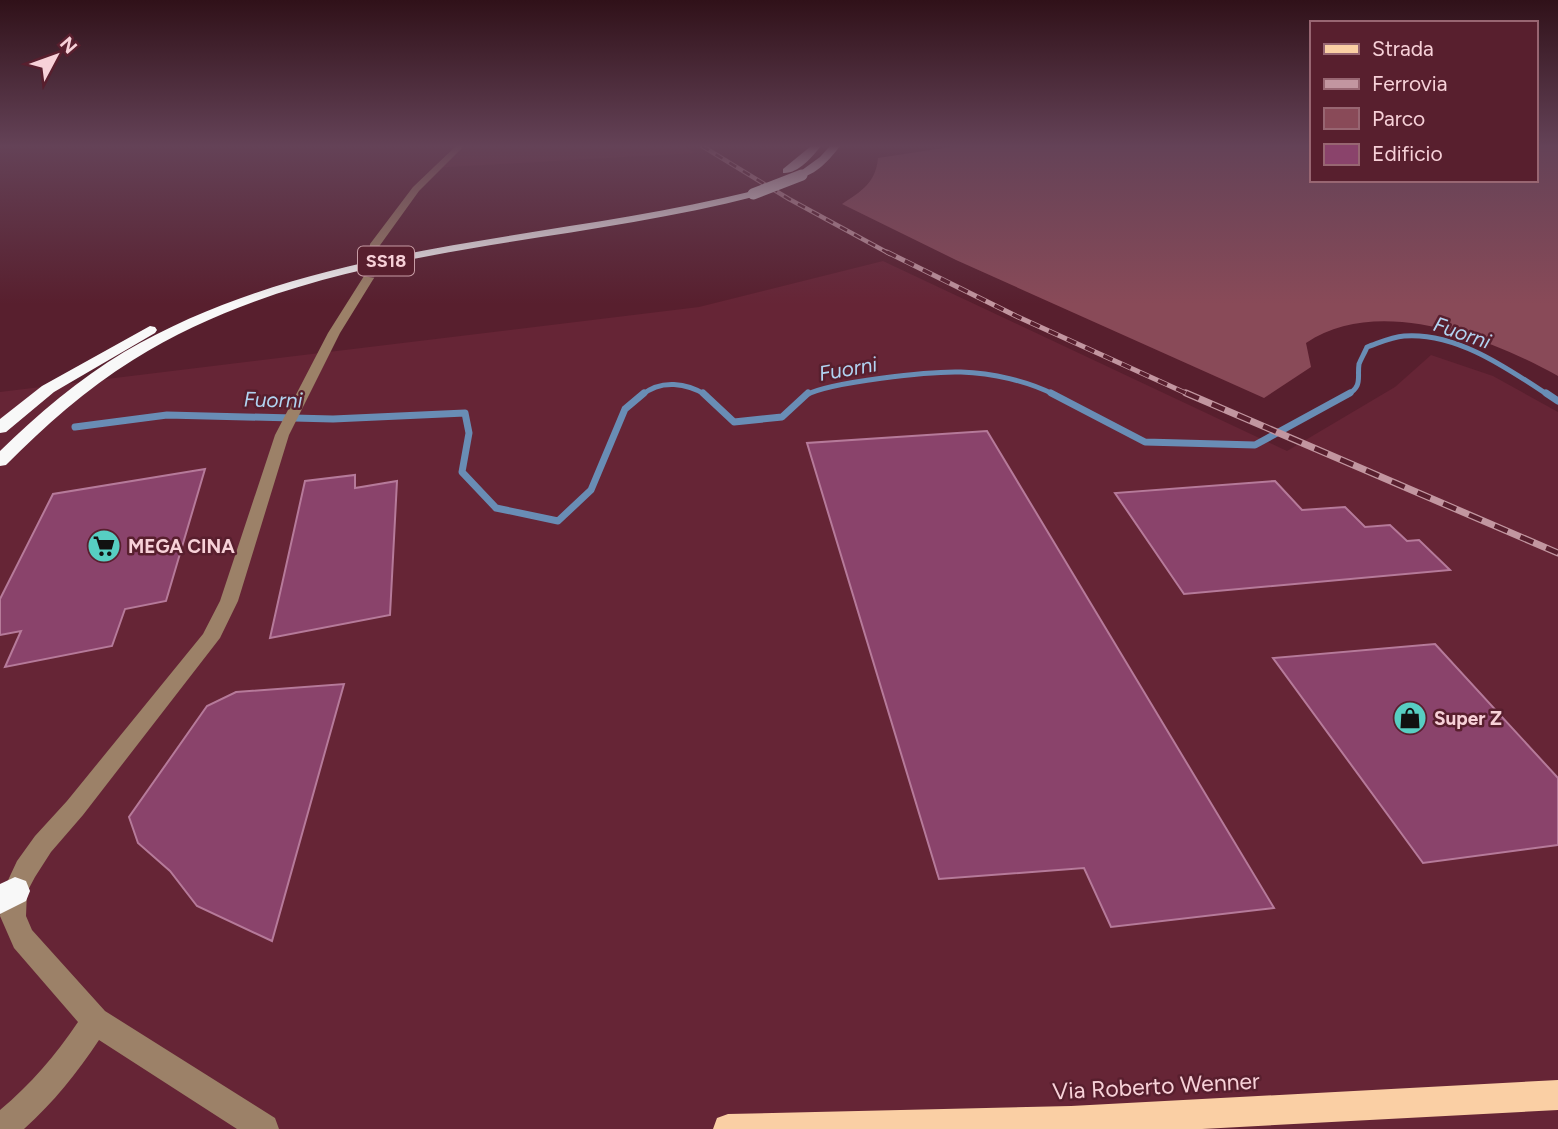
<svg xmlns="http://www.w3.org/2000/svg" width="1558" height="1129" viewBox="0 0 1558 1129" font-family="Figtree,sans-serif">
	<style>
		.built { fill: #662536 }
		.green { fill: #894a58 }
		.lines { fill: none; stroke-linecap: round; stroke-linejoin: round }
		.stream-far1 { stroke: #698db5; stroke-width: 5 }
		.stream { stroke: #698db5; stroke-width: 7 }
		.building { fill: #8a436b; stroke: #b67a9a; stroke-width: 2 }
		.minor-tunnel-far1 { stroke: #703a48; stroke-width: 9; stroke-dasharray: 9 4.5; stroke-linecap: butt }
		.minor-tunnel { stroke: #703a48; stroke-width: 12; stroke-dasharray: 12 6; stroke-linecap: butt }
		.minor { fill: #9c8168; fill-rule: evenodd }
		.major { fill: #facfa4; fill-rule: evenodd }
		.highway { fill: #f8f8f8; fill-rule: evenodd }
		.rail-far2-casing { stroke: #c296a0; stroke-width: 4.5 }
		.rail-far1-casing { stroke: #c296a0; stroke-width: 5 }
		.rail-casing { stroke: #c296a0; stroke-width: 7 }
		.rail-far2 { stroke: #581f2e; stroke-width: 2.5; stroke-dasharray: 8; stroke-linecap: butt }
		.rail-far1 { stroke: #581f2e; stroke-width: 3.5; stroke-dasharray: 10; stroke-linecap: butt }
		.rail { stroke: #581f2e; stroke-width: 4.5; stroke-dasharray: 14; stroke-linecap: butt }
		.highway-bridge { stroke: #f8f8f8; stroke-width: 11 }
		.labels { text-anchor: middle; stroke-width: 5; stroke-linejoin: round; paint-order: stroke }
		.shield { fill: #581f2e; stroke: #c79ca5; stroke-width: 2 }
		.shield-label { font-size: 18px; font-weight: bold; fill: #f7d1d8 }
		.poi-label { font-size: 19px; font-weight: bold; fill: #f7d1d8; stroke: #581f2e; text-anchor: start }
		.water-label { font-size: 21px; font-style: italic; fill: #b1d3f1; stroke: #581f2e }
		.near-street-label { font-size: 23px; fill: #f7d1d8; stroke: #581f2e }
	</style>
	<rect width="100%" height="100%" fill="#581f2e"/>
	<g class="built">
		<path d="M458 146H685L695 153 432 168Z"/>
		<path d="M883 261 1287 451 1395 387 1431 355 1493 376 1558 412V1129H0V392L699 307Z"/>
	</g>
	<path class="green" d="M957 146H1311V180H1535V146H1558V376C1489 338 1379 294 1306 343L1311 367 1264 398 956 260 842 204C862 191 876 182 878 158Z"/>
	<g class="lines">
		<g class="stream-far1">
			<path d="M642 395C661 379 687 383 706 395"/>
			<path d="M806 395C830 382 931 371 961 372 992 373 1028 381 1055 395"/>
			<path d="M1347 395C1363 386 1357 378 1359 364 1361 359 1365 352 1367 347 1379 343 1391 337 1404 336 1456 332 1507 368 1548 395"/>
		</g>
		<g class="stream">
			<path d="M703 393 734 422 782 417 808 393"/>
			<path d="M1051 393 1145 442 1255 445 1350 393"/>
			<path d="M1546 393 1558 401"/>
			<path d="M75 427 167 415 333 419 465 413 469 433 462 472 496 508 558 521 591 490 625 409 644 393"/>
		</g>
	</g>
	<g class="building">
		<path d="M987 431 1274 908 1111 927 1084 868 939 879 807 443Z"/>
		<path d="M205 469 166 601 125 609 112 646 5 667 21 631 0 635V599L53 494Z"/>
		<path d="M355 475V488L397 481 390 615 270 638 305 481Z"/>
		<path d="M1275 481 1302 510 1345 507 1365 527 1390 525 1407 541 1419 540 1450 570 1184 594 1115 493Z"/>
		<path d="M1435 644 1558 778V845L1423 863 1273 658Z"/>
		<path d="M344 684 272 941 197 906 170 871 138 843 129 817 207 706 236 692Z"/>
	</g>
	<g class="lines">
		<path class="minor-tunnel-far1" d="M372 254 374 246"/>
		<path class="minor-tunnel" d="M368 278 373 252"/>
		<g class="minor">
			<path d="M456 146H464L419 191 378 248H370V244L413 187Z"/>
			<path d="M364 276 374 278 340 333 289 435 238 601 220 638 83 815 51 852 35 877 27 892 26 916 32 930 105 1011 275 1118 279 1129H237L99 1040C77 1073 54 1102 24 1129H0V1110C31 1084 55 1056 78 1022L14 948 0 916 3 891 17 861 35 836 67 801 203 634 220 601 275 435 328 333Z"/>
		</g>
		<path class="major" d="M1558 1080V1110L1202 1129H713L717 1118 728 1114 1071 1106Z"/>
		<g class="highway">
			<path d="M811 146H821C812 157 798 174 783 173V169Z"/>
			<path d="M830 146H840C831 158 814 178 798 177V173L820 157Z"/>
			<path d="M753 191 757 192V196C550 250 320 243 133 360 86 389 45 426 6 465L0 466V451C38 414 79 379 124 352 316 240 543 243 753 191Z"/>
			<path d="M150 326 155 327 157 330 155 333 54 392 6 432 0 433V419L42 386Z"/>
			<path d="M15 877 26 881 30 891 26 901 0 914V884Z"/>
		</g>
		<defs>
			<path id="rail-far2" d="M702 146 789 199 890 254"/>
			<path id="rail-far1" d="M887 252 1016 316 1190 395"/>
			<path id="rail" d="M1186 393 1558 553"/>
		</defs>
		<use href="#rail-far2" class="rail-far2-casing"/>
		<use href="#rail-far1" class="rail-far1-casing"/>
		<use href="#rail" class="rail-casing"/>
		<use href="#rail-far2" class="rail-far2"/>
		<use href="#rail-far1" class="rail-far1"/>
		<use href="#rail" class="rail"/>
		<path class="highway-bridge" d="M753 194 802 175"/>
	</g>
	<linearGradient id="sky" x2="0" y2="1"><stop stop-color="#301119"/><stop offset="0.48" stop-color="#644257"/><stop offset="1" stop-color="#644257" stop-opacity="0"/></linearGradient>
	<rect width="1558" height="304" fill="url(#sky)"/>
	<defs>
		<symbol id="supermarket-disc" viewBox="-11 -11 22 22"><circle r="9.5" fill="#57cec2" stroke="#581f2e"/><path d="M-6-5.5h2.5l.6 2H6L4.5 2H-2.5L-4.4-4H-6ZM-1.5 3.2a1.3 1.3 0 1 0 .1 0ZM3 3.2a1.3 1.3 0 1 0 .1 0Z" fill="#111"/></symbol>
		<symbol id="shop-disc" viewBox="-11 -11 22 22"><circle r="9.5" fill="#57cec2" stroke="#581f2e"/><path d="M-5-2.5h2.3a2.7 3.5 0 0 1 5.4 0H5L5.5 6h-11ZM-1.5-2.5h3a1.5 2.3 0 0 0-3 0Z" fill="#111"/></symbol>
	</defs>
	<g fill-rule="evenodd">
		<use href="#supermarket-disc" x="85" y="527" width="38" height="38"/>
		<use href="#shop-disc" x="1391" y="699" width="38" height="38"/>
	</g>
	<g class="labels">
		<rect class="shield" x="358" y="246.5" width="56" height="29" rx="5"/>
		<g class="shield-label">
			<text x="386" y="267">SS18</text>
		</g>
		<g class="poi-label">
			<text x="128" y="553">MEGA CINA</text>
			<text x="1434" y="725">Super Z</text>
		</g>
		<g class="water-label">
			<text transform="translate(1462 333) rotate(19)" y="7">Fuorni</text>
			<text transform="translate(848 369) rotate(-10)" y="7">Fuorni</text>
			<text transform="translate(273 400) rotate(1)" y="7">Fuorni</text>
		</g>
		<g class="near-street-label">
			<text transform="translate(1156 1086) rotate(-3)" y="8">Via Roberto Wenner</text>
		</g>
	</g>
	<rect x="1310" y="21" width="228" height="161" fill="#581f2e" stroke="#986672" stroke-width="2"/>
	<rect x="1324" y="44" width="35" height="10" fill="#facfa4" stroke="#986672" stroke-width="2"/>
	<text x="1372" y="56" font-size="21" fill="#f7d1d8">Strada</text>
	<rect x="1324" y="79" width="35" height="10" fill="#c296a0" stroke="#986672" stroke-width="2"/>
	<text x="1372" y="91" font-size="21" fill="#f7d1d8">Ferrovia</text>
	<rect x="1324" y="108" width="35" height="21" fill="#894a58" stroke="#986672" stroke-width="2"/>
	<text x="1372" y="126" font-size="21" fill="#f7d1d8">Parco</text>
	<rect x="1324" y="144" width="35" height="21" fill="#8a436b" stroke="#986672" stroke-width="2"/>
	<text x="1372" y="161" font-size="21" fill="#f7d1d8">Edificio</text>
	<g transform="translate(56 56) rotate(49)" stroke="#581f2e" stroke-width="5" paint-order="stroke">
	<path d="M0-5L12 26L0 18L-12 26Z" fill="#f7d1d8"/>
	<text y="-10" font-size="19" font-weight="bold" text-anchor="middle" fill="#f7d1d8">N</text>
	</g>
</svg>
